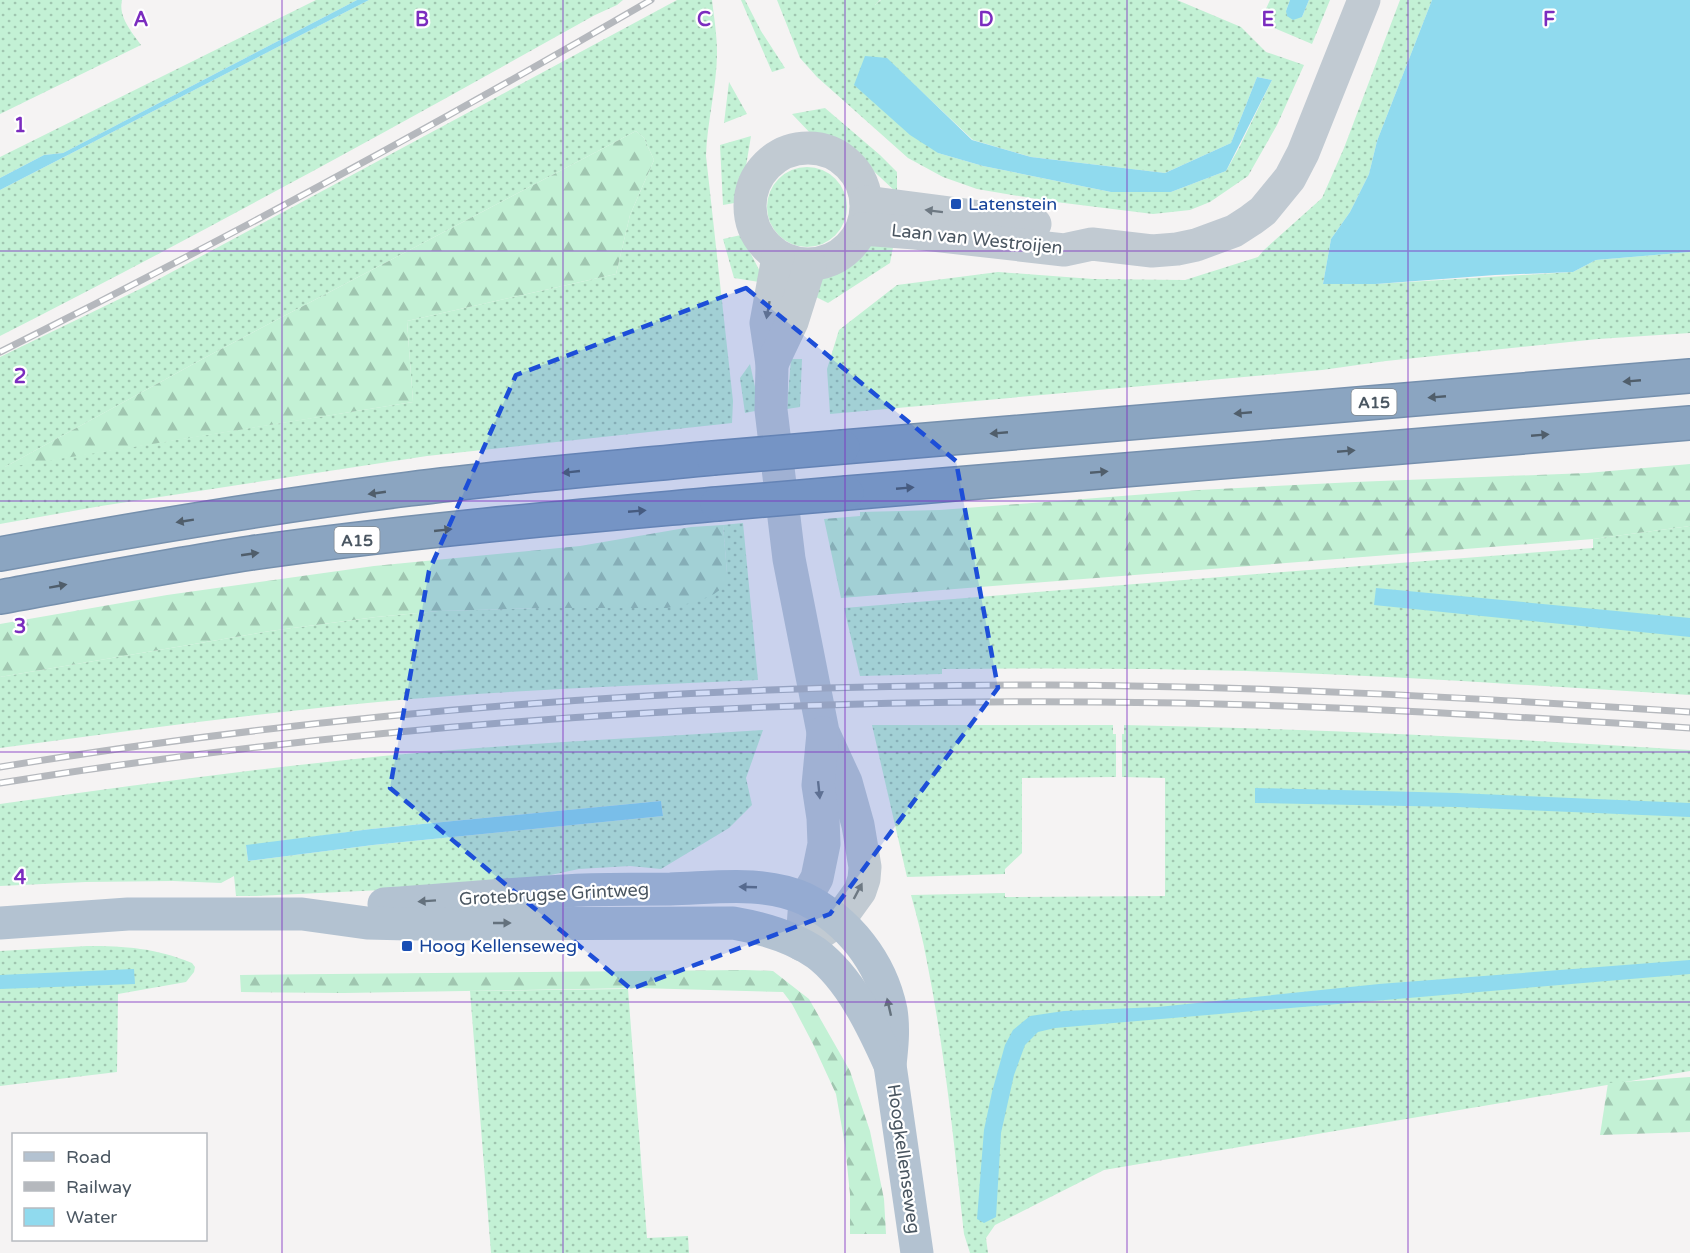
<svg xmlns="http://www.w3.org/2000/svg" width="1690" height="1253" viewBox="0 0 1690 1253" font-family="'Varela Round',sans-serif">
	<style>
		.grass { fill: url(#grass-dots); fill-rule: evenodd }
		.forest { fill: url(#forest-firs) }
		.water { fill: #90daee }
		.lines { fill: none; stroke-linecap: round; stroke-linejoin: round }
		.highway-casing { stroke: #7690ad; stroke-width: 36 }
		.minor { stroke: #c1cad2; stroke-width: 33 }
		.major { stroke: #b3c2d1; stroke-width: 33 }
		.highway { stroke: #8ba5c1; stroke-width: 33 }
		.rail-casing { stroke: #b5b8bd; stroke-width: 7 }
		.rail { stroke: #fff; stroke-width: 4.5; stroke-dasharray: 14; stroke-linecap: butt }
		.highway-bridge-casing { stroke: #7690ad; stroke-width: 36; stroke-linecap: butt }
		.highway-bridge { stroke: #8ba5c1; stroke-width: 33 }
		.oneway { fill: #6e7983 }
		.oneway2 { fill: #505e6b }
		.oneway3 { fill: #64717d }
		.marked { fill: #1d4ed8; fill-opacity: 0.2; stroke: #1d4ed8; stroke-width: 4.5; stroke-dasharray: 12 8; stroke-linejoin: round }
		.grid { fill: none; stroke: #7b2cbf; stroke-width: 1.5; stroke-opacity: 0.55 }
		.transit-dot { fill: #1a4fb4; stroke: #fff; stroke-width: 2 }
		.labels { text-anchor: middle; stroke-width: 4.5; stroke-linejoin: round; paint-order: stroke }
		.shield { fill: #fff; stroke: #808990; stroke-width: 1.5 }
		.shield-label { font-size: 16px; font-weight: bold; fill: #4a5661 }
		.transit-label { font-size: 18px; fill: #164399; stroke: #fff; text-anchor: start }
		.street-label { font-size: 18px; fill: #4a5661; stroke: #fff }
		.grid-label { font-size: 20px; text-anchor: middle; font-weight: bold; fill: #7b2cbf; stroke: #fff; stroke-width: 4.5; stroke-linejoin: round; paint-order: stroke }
	</style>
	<defs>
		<pattern id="grass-dots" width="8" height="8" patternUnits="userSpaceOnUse" patternTransform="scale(1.5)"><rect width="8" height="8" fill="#c3f1d5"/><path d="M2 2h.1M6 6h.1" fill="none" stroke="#a0c6b0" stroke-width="1.8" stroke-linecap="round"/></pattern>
		<pattern id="forest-firs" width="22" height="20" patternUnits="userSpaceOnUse" patternTransform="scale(1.5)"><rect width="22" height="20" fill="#c3f1d5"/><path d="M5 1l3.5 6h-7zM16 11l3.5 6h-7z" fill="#a0c6b0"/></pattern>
	</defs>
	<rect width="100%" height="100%" fill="#f5f3f3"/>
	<g class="grass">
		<path d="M0 0H122C118 17 132 32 141 45L0 114Z"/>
		<path d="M316 0H357L63 153 44 155 0 178V157Z"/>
		<path d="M369 0H623L617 5 595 15C398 125 201 234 0 336V190Z"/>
		<path d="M677 0H712C714 17 717 35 717 52 717 87 707 121 706 156L733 401 732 423 427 456 101 506 0 524V357L144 287ZM636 131 644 138 654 160 630 215 616 274 407 321 413 402 5 467 208 356Z"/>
		<path d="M741 0H745L761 31 785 68 772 72Z"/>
		<path d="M777 0H880L875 5 881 0H1177L1241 27 1266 52 1304 65 1277 125 1248 176 1210 202 1190 210 1153 214 1048 201 977 189 943 177 908 158 817 77 800 58ZM887 59 973 140 1031 157 1165 173 1231 143 1257 77 1272 80 1239 148 1226 171 1171 192H1111L983 166 938 153Z"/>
		<path d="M1270 0H1290L1286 11 1302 17 1309 0H1330L1312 44 1267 25 1264 13Z"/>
		<path d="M1400 0H1432L1377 141 1369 174 1350 212 1331 239 1323 284H1376L1573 272 1596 260 1690 252V333L1598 339 1386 361 1322 370 830 414 827 369 839 330 897 285 998 272 1093 279 1185 280 1258 257 1264 250 1322 198 1344 148Z"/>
		<path d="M729 82 747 114 724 123Z"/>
		<path d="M825 108 880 155 897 172V193L848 147 813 136 792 114Z"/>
		<path d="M751 136 740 202 723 205 720 145Z"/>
		<circle cx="807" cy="207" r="40"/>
		<path d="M741 235 766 283 734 278 723 239Z"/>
		<path d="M894 242 890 263 828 303 806 292 830 271 870 245Z"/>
		<path d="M791 359H802L800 407 787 409Z"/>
		<path d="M750 364 760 410 745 413 740 378Z"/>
		<path d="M743 523 758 680C631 686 504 690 378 702 251 714 126 731 0 748V677L270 631 376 617 439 611 540 608H667L727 573 723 525Z"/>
		<path d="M1690 526V695C1542 686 1394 676 1246 671 1145 668 1043 668 942 669V674L860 676 844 608 1257 574 1593 548V539Z"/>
		<path d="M872 725H1113V734H1116V777L1022 778V853L1005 869V874L907 877Z"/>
		<path d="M1124 725C1313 729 1502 738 1690 750V1071L1104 1170 995 1225 986 1238 988 1253H970L964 1234C954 1143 945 1052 927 962 923 939 917 917 911 895L1005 893V897L1165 896V778L1122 777V734H1124Z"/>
		<path d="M763 730 746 778 752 805 729 828 661 869 630 866 579 869 508 884 256 896H236L234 876 221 883 173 881 86 882 0 886V804C127 786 255 769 383 756 509 744 636 738 763 730ZM661 801 663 816 373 845 248 861 246 846 371 829Z"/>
		<path d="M87 946C126 946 155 948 192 963L195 967 194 972 186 982 118 994 117 1072 0 1086V951Z"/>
		<path d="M628 989 647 1238 688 1236 689 1253H491L470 991Z"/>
	</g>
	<g class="forest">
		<path d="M636 131 644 138 654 160 630 215 616 274 407 321 413 402 3 468 208 356Z"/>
		<path d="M1690 464V526L1593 539 841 598 824 519 860 516V512L940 510 1199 490 1355 482 1587 473Z"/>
		<path d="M723 525 727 573 724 587 714 594 696 602 667 608H540L439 611 376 617 270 631 0 677V624L167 595 374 566 580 546 691 527Z"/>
		<path d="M745 970 773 971 809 999 850 1071 870 1131 884 1199 886 1234H850V1194L845 1145 836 1094 813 1044 792 1004 783 992 638 988 344 993 241 992 240 975Z"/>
		<path d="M1690 1077V1132L1600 1135 1608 1083Z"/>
	</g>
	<g class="water">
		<path d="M357 0H369L0 190V178L44 155 63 153Z"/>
		<path d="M1290 0H1309L1302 17 1293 20 1287 16 1286 11Z"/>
		<path d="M1432 0H1690V252L1596 260 1573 272 1495 275 1376 284H1323L1331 239 1350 212 1369 174 1377 141Z"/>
		<path d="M865 56 887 58 972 140 1031 157 1165 173 1231 143 1257 77 1272 80 1226 171 1171 192H1111L983 166 938 153 910 135 854 85Z"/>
		<path d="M1376 588 1690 618V637L1374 605Z"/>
		<path d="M1255 788 1457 793 1690 803V817L1457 807 1255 803Z"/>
		<path d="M661 801 663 816 373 845 248 861 246 845 371 829Z"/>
		<path d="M1690 960V974L1055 1028 1038 1032 1025 1045 1014 1075 1001 1133 996 1217 984 1223 977 1219 984 1130 992 1092 1005 1045 1013 1030 1030 1016 1064 1011 1158 1007 1379 984Z"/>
		<path d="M134 969 135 984 0 989V975Z"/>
	</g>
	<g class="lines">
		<defs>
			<g id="highway">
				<path d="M843 447 1690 376"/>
				<path d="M847 493 1690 423"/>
				<path d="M0 554C136 529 272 506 409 489 510 476 612 468 713 458"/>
				<path d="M0 597C83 582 167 566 251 553 405 531 561 518 717 504"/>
			</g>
		</defs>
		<use href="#highway" class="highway-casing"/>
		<g class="minor">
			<circle cx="808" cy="206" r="58"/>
			<path d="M866 202 1035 224"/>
			<path d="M862 229 915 233 1064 250 1092 244 1152 251 1177 249 1196 245 1234 231 1251 220 1263 211 1290 178 1303 153 1364 0"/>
			<path d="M778 257 766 323 772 364 771 410 789 559 823 732 846 782 858 825 865 867 864 879 860 891 839 920 802 945"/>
			<path d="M772 364 792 322 810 265"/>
			<path d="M803 928 805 899 817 878 824 844 823 818 818 785 823 733"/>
		</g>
		<g class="major">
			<path d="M384 904C451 900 517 893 584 890 613 889 642 889 670 889 714 888 764 880 805 899 849 921 881 962 891 1010 894 1029 892 1047 890 1065L917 1253"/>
			<path d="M0 923 128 914H302L367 923 408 924 733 923C762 928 791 936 816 953 850 978 873 1027 890 1065"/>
		</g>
		<use href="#highway" class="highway"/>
		<defs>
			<g id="rail">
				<path d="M0 352C221 242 438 124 651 0"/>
				<path d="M0 767C347 710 700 684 1052 685 1265 686 1478 698 1690 712"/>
				<path d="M0 783C362 725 728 699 1094 702 1293 703 1492 715 1690 728"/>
			</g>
		</defs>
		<use href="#rail" class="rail-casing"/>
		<use href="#rail" class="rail"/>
		<defs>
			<g id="highway-bridge">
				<path d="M713 458 843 447"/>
				<path d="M717 504 847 493"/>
			</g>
		</defs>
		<use href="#highway-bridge" class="highway-bridge-casing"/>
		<use href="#highway-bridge" class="highway-bridge"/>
	</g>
	<defs><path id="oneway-solid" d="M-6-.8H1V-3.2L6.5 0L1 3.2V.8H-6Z" transform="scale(1.5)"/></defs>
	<g class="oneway">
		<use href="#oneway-solid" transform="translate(934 211) rotate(-173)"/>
		<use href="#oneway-solid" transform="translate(768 310) rotate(100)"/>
		<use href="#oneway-solid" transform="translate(819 790) rotate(84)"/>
		<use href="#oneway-solid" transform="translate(858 891) rotate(-62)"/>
	</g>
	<g class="oneway2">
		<use href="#oneway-solid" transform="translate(1632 381) rotate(175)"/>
		<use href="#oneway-solid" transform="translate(1437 397) rotate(175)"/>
		<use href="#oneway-solid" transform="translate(1243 413) rotate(175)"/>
		<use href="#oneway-solid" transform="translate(999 433) rotate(175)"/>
		<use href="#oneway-solid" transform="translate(1540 435) rotate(-5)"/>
		<use href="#oneway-solid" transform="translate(1346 451) rotate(-5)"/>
		<use href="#oneway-solid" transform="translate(571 472) rotate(174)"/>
		<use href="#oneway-solid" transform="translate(1099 472) rotate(-5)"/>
		<use href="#oneway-solid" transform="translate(905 488) rotate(-5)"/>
		<use href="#oneway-solid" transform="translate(377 493) rotate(172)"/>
		<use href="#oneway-solid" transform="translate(637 511) rotate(-5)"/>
		<use href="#oneway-solid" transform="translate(185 521) rotate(171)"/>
		<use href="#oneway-solid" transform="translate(443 530) rotate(-6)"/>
		<use href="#oneway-solid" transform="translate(250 554) rotate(-8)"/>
		<use href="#oneway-solid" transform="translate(58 586) rotate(-10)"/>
	</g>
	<g class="oneway3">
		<use href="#oneway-solid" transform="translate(748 887) rotate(-178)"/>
		<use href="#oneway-solid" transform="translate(427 901) rotate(176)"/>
		<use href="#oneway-solid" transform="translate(502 923)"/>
		<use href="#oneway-solid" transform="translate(889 1007) rotate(-103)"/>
	</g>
	<path class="marked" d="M746 288 956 461 998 688 830 914 631 989 390 788 429 571 516 375Z"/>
	<path class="grid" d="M282 0V1253M563 0V1253M845 0V1253M1127 0V1253M1408 0V1253M0 251H1690M0 501H1690M0 752H1690M0 1002H1690"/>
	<g class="transit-dot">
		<rect x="950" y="198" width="12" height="12" rx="3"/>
		<rect x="401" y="940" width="12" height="12" rx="3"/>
	</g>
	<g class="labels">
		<g class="shield">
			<rect x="1351.5" y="389" width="45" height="26" rx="4.5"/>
			<rect x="334.5" y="527" width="45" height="26" rx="4.5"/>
		</g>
		<g class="shield-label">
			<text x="1374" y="408">A15</text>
			<text x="357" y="546">A15</text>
		</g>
		<g class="transit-label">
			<text x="968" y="210">Latenstein</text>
			<text x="419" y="952">Hoog Kellenseweg</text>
		</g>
		<g class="street-label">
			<text transform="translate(977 239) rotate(6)" y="6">Laan van Westroijen</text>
			<text transform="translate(554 894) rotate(-3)" y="6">Grotebrugse Grintweg</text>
			<text transform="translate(904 1159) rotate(82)" y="6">Hoogkellenseweg</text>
		</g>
	</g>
	<g class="grid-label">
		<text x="141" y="26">A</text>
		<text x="422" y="26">B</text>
		<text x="704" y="26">C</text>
		<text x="986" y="26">D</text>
		<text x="1268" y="26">E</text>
		<text x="1549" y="26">F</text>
		<text x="20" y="132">1</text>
		<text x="20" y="383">2</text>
		<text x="20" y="633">3</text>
		<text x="20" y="884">4</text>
	</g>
	<rect x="12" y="1133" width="195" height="108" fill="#ffffff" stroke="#b7bbc0" stroke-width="1.5"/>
	<rect x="24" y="1152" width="30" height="9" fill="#b3c2d1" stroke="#b7bbc0" stroke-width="1.5"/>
	<text x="66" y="1163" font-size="18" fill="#4a5661">Road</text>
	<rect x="24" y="1182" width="30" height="9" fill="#b5b8bd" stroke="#b7bbc0" stroke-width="1.5"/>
	<text x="66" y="1193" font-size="18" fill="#4a5661">Railway</text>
	<rect x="24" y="1208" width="30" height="18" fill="#90daee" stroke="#b7bbc0" stroke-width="1.5"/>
	<text x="66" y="1223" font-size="18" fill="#4a5661">Water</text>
</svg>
